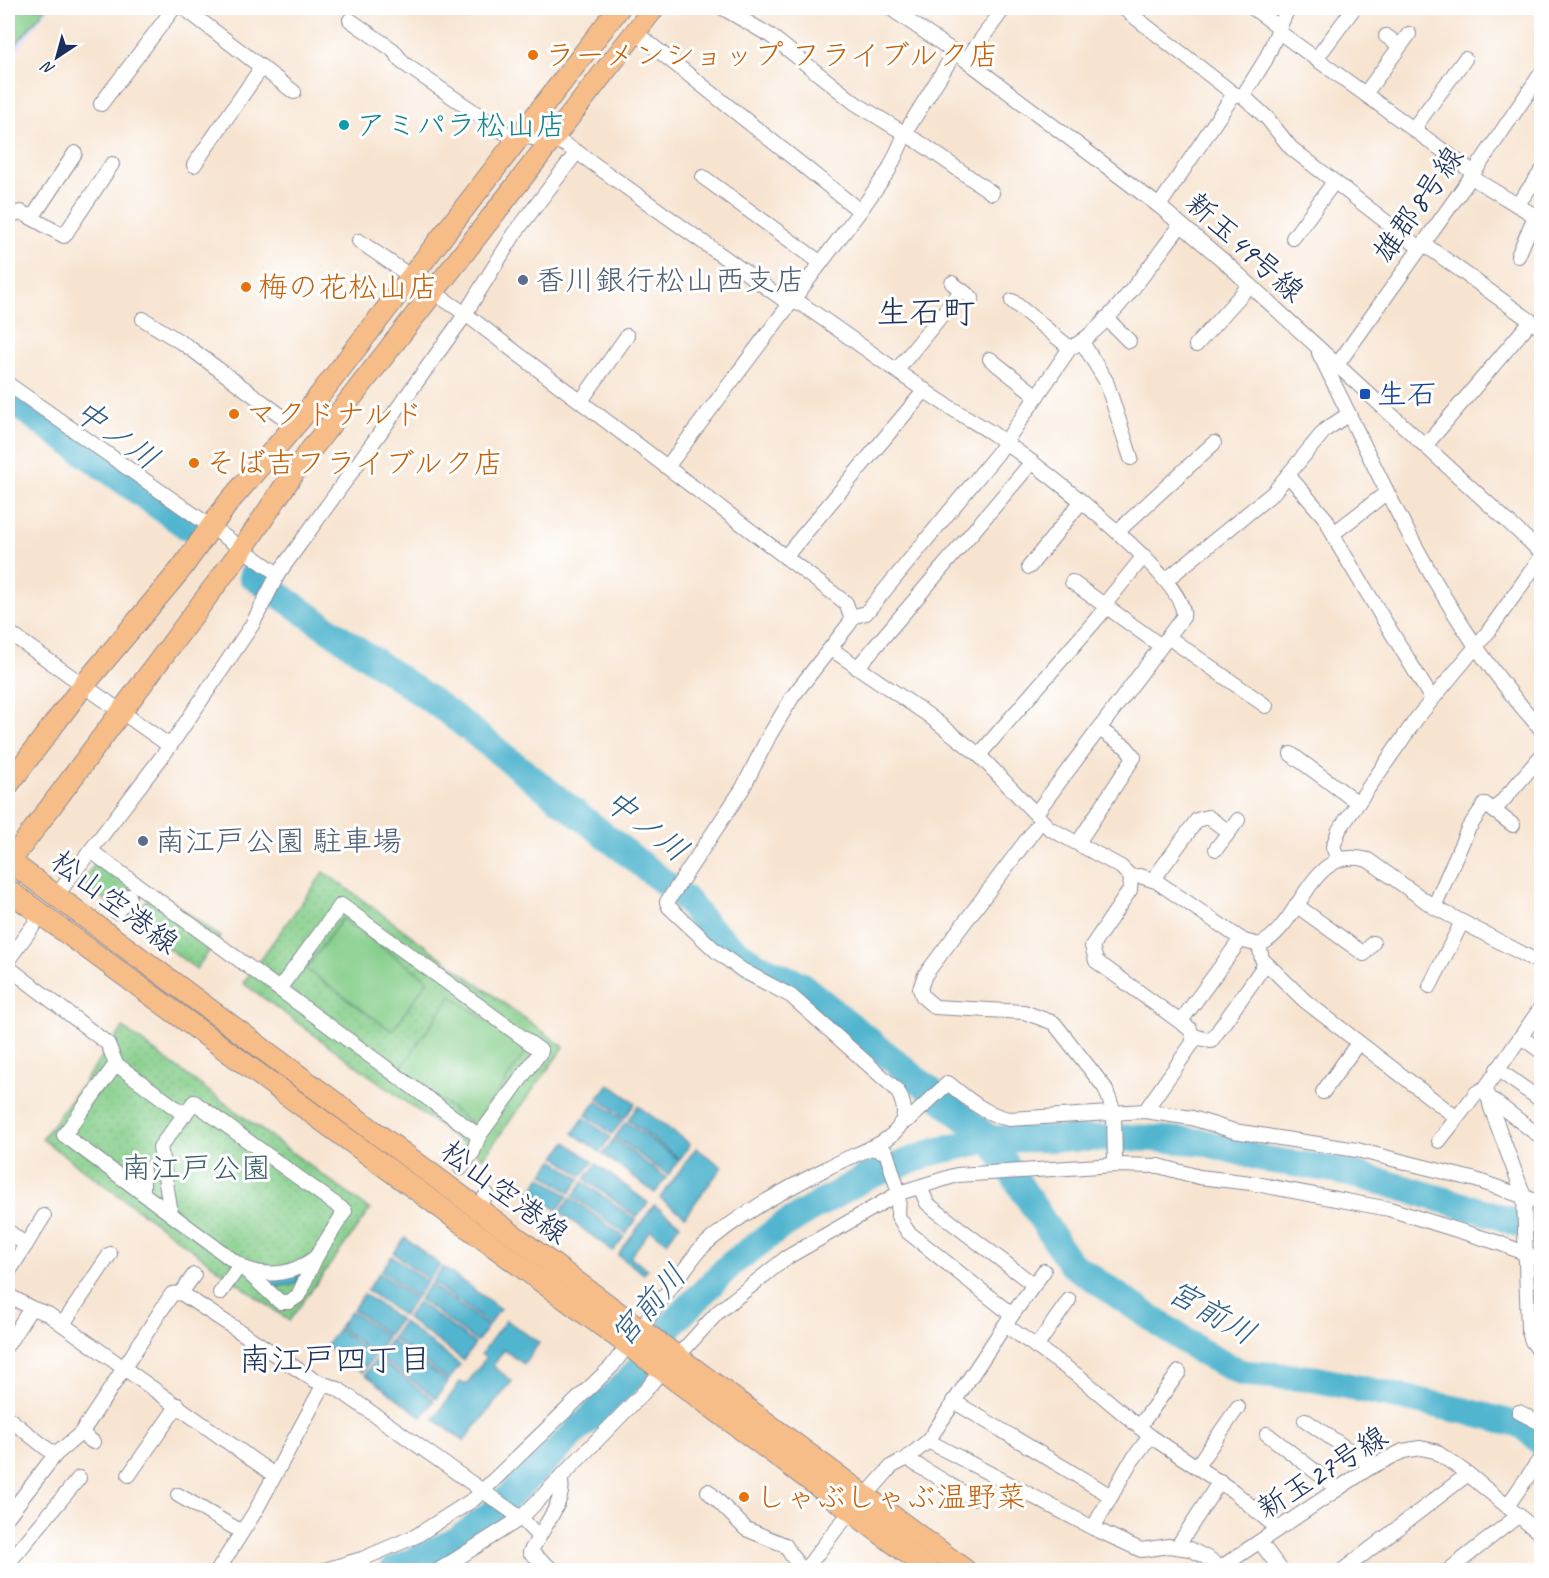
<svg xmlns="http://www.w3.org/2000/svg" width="1549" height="1578" viewBox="0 0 1549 1578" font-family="Caveat,'Klee One',sans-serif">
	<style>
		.built { fill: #d9d7f8 }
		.grass { fill: url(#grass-dots); stroke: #507e74; stroke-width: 1.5 }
		.pitch { fill: #85ce8a; stroke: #507e74; stroke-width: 1.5 }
		.water { fill: #51b5cf; stroke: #367296; stroke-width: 1.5 }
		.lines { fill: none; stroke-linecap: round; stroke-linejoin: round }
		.river { stroke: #51b5cf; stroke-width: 27 }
		.street-casing { stroke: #898a97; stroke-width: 16 }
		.primary-casing { stroke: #898a97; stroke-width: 23 }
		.street { stroke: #fff; stroke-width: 14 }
		.primary { stroke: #f7bd88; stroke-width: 21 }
		.food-dot { fill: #e8710a; stroke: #fff; stroke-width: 2 }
		.culture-dot { fill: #0f9aa8; stroke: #fff; stroke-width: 2 }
		.service-dot { fill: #5c6f8a; stroke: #fff; stroke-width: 2 }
		.transit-dot { fill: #1a4fb4; stroke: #fff; stroke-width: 2 }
		.labels { text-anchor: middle; stroke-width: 6; stroke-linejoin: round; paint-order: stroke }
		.food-label { font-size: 30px; fill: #c56008; stroke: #fff; text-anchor: start }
		.culture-label { font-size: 30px; fill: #0d838f; stroke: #fff; text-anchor: start }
		.street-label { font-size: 30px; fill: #1b2f5e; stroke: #fff }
		.service-label { font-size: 30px; fill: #4e5e75; stroke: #fff; text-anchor: start }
		.transit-label { font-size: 30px; fill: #164399; stroke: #fff; text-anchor: start }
		.park-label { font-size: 30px; fill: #3b5f6b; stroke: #fff }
		.water-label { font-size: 32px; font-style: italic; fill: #2e5e86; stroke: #fff }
		.neighbourhood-label { font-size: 32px; fill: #1b2f5e; stroke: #fff }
		.quarter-label { font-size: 33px; fill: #1b2f5e; stroke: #fff }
	</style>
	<defs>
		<pattern id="grass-dots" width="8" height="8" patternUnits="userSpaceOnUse" patternTransform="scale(1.5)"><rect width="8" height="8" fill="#85ce8a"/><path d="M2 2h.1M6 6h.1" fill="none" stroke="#72b17a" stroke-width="1.8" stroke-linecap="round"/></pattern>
	</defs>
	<rect width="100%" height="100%" fill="#fff"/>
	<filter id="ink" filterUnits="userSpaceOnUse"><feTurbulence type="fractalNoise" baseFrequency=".0167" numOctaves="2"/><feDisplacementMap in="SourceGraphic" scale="12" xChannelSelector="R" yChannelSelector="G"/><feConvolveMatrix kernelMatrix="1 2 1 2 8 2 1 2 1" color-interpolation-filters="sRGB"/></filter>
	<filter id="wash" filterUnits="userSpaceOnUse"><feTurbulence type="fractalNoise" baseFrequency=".008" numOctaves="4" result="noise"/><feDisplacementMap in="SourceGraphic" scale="24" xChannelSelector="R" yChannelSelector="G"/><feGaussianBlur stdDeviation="1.35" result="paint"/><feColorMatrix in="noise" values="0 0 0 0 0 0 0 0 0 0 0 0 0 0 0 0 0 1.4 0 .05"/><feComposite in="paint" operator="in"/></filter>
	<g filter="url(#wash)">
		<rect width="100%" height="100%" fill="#f7e4d0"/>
		<path class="built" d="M8 8H49L8 63Z"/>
		<g class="grass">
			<path d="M96 862 143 892 137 900 143 905 156 890 220 937 196 969 81 882Z"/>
			<path d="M324 872 564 1047 483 1158 243 983Z"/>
			<path d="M123 1028 370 1210 289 1321 42 1139Z"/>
		</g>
		<g class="pitch">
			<path d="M8 8H46L8 54Z"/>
			<path d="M342 919 428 980 392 1031 306 969Z"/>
			<path d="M451 996 527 1050 475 1125 399 1071Z"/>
		</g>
		<g class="water">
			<path d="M609 1084 635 1103 625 1118 598 1098Z"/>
			<path d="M597 1101 623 1120 612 1134 586 1115Z"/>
			<path d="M638 1106 690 1144 680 1159 628 1120Z"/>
			<path d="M584 1118 610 1137 600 1152 573 1133Z"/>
			<path d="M626 1122 679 1160 668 1175 615 1137Z"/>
			<path d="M614 1139 666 1178 655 1193 603 1154Z"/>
			<path d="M566 1142 593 1162 582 1176 556 1157Z"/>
			<path d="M696 1148 722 1167 685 1216 660 1198Z"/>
			<path d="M553 1160 580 1179 570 1193 543 1174Z"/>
			<path d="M596 1164 648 1203 637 1217 585 1179Z"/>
			<path d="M541 1177 568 1196 557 1210 531 1191Z"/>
			<path d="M583 1182 636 1220 626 1234 573 1196Z"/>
			<path d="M571 1198 624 1237 613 1251 560 1212Z"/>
			<path d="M654 1205 680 1224 667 1242 650 1230 630 1257 647 1269 644 1274 618 1255Z"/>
			<path d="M405 1238 440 1265 429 1280 394 1253Z"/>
			<path d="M392 1256 427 1282 416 1297 381 1271Z"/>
			<path d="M443 1267 500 1309 489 1324 432 1282Z"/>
			<path d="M302 1271 295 1284 274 1287 266 1281 267 1277Z"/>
			<path d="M379 1273 415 1299 403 1316 367 1290Z"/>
			<path d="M430 1284 488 1326 477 1342 419 1299Z"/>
			<path d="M364 1294 400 1320 388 1335 353 1309Z"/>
			<path d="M418 1302 475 1344 463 1360 406 1318Z"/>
			<path d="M351 1311 387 1337 375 1354 339 1327Z"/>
			<path d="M506 1320 539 1343 524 1364 504 1350 493 1366 512 1381 464 1441 434 1419 460 1382 466 1385 486 1358 481 1354Z"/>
			<path d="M403 1322 460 1365 449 1380 392 1338Z"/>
			<path d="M338 1329 374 1356 362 1372 326 1346Z"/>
			<path d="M390 1340 448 1382 436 1398 378 1356Z"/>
			<path d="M377 1358 434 1400 422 1417 365 1374Z"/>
		</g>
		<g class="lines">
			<g class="river">
				<path d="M8 398 186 526"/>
				<path d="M252 576 448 712 684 898 709 928 731 947 755 964 800 984 990 1139 1070 1263 1206 1355 1242 1373 1315 1379 1465 1411 1523 1426 1542 1443"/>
				<path d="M393 1570 457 1540 490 1515 632 1377 672 1324 731 1264 782 1226 864 1178 934 1152 990 1139 1146 1138 1202 1142 1269 1160 1330 1169 1376 1180 1495 1215 1542 1233"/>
			</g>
		</g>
	</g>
	<g filter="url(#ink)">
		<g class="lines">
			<defs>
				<g id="street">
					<path d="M184 8 294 92"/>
					<path d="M723 8 771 36 855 103 922 144 992 193"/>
					<path d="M890 8 966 60 1159 206 1225 262 1542 553"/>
					<path d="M1123 8 1234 94"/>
					<path d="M1253 8 1279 27"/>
					<path d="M350 20 393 50 403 63 505 133 562 143 577 152 784 300 803 305C847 335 890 367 934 397 953 410 973 421 992 433 1026 457 1191 579 1183 617L1036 813"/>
					<path d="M635 32 860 211"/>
					<path d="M1279 32 1474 173"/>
					<path d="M1386 36 1400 46"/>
					<path d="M1316 59 1354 8"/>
					<path d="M966 60 1004 8"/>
					<path d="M1365 94 1409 34"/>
					<path d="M1243 96 1267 118 1291 148 1420 248"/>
					<path d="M1243 96 1266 59 1288 8"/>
					<path d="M101 104 174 8"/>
					<path d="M1413 129 1465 59"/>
					<path d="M194 165 262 67"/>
					<path d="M703 177 821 263"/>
					<path d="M1471 177 1542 220"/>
					<path d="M1517 205 1542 171"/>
					<path d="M1159 206 1234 94 1243 96"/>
					<path d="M8 216 21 212 64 236 112 164"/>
					<path d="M32 218 75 153"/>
					<path d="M1293 238 1334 182"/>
					<path d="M1424 244 1542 329"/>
					<path d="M1518 256 1535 216"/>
					<path d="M952 283 972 298"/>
					<path d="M1012 301 1070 348"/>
					<path d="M1106 318 1129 341"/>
					<path d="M143 319 187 346 295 426"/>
					<path d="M1082 342 1106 381 1131 458"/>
					<path d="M1196 345 1250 285"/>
					<path d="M1319 353C1384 484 1442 621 1542 730"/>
					<path d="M990 359 1037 396"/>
					<path d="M1337 365 1471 177 1542 72"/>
					<path d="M897 370 962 290"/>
					<path d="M8 384 278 574"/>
					<path d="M581 401 627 336"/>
					<path d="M1425 446 1531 321"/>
					<path d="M667 467 860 211 889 170 908 128 955 52"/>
					<path d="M1288 475 1326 519 1339 546 1432 699"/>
					<path d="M1117 532 1214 443"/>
					<path d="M1334 533 1386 493"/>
					<path d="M785 557 925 390"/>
					<path d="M1029 567 1081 502"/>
					<path d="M1166 580 1273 493 1325 430 1349 414"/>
					<path d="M1072 582 1107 607"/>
					<path d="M1104 605 1144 556"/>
					<path d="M851 617 866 613 997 454 1070 348C1108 330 1154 259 1181 225"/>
					<path d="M8 632 170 746"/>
					<path d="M1168 637 1266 706"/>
					<path d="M831 649 928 715 979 755 1049 828 1121 867 1131 877 1130 890 1092 946 1096 961 1190 1029 1194 1041 1145 1111"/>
					<path d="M857 668 1032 462"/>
					<path d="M1291 754 1358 803"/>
					<path d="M979 755 1107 607 1161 646"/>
					<path d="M1494 811 1542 755"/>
					<path d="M1041 821 925 975 920 989 923 997 935 1007 1024 1012 1054 1023 1105 1088 1114 1112 1115 1165"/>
					<path d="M1078 843 1134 757 1126 747 1099 729"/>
					<path d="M1216 849 1238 820"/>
					<path d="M91 851 479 1136 541 1051 341 905 279 989"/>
					<path d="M1338 859 1333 847 1339 830 1417 718 1488 632 1542 556"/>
					<path d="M1131 877 1140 876 1156 881 1244 941 1259 945C1302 926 1309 843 1368 860L1434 907 1542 964"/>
					<path d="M1153 880 1197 820 1208 817 1229 832"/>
					<path d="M56 896 170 746 252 625 278 574 460 322 515 233 577 152"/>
					<path d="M1296 905 1364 954 1373 943"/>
					<path d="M1434 907 1468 829 1485 804 1513 825"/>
					<path d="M117 912 129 896"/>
					<path d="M1259 945 1262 959 1305 1001 1457 1118 1476 1093 1486 1087"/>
					<path d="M8 960 41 915"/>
					<path d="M8 967 108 1044 116 1064"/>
					<path d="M1430 986 1462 922"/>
					<path d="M1542 1006 1486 1087 1491 1108 1524 1196 1528 1329 1532 1341 1542 1355"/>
					<path d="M1181 1021 1241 939"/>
					<path d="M1194 1036 1211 1041 1266 963"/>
					<path d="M1521 1037 1542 1052"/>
					<path d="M1497 1069 1542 1101"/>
					<path d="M1323 1092 1358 1043"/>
					<path d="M1486 1095 1542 1138"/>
					<path d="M900 1124 911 1118 948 1083C968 1099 984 1114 1009 1119L1145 1111 1192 1118 1234 1131 1357 1150 1476 1180 1542 1203"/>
					<path d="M1439 1141 1457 1118"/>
					<path d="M870 1148 886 1152 899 1193 898 1216 908 1232 1012 1315 1005 1325 1081 1378 1150 1436 1233 1491 1278 1529"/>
					<path d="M461 1168 473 1152 479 1136"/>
					<path d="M920 1187 927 1203 934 1209 1034 1285"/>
					<path d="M143 1192V1170"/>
					<path d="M477 1208 487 1194"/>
					<path d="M171 1213 160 1147 194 1102 345 1211 316 1257 298 1296 289 1302H280L242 1267 64 1135 116 1064 185 1115"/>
					<path d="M8 1231 26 1245"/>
					<path d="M244 1268C269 1278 294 1274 316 1257"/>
					<path d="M8 1273 44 1216"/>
					<path d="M181 1293 194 1275"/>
					<path d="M220 1293 240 1265"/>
					<path d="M8 1295 31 1308 48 1314 274 1475"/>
					<path d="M1012 1315 1044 1271"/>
					<path d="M63 1324 110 1254"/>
					<path d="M8 1344 31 1308"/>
					<path d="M1036 1347 1069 1300"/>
					<path d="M677 1357 718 1312 786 1258 899 1193 957 1175 1115 1165 1159 1166 1199 1177 1251 1183 1389 1209 1499 1243 1542 1260"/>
					<path d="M953 1401 1111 1496"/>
					<path d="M1519 1412 1542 1424"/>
					<path d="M8 1418 55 1455 8 1516"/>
					<path d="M1305 1420 1372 1466"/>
					<path d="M1139 1427 1179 1372"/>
					<path d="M1267 1434 1338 1489"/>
					<path d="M928 1441 1093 1528 1128 1466 1150 1436"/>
					<path d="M93 1442 81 1433C113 1387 141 1340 172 1294L181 1293 314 1380 324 1384"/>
					<path d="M55 1455 81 1433"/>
					<path d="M909 1457 914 1463 972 1498"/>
					<path d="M1197 1466 1238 1407"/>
					<path d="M129 1475 178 1405"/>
					<path d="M708 1491 746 1529 785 1545 801 1570"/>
					<path d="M178 1495 242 1532"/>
					<path d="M1508 1505 1542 1456"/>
					<path d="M1093 1528 1141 1550 1169 1546 1190 1549 1211 1560 1219 1569"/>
					<path d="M539 1537C548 1520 567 1497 560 1477"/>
					<path d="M1260 1542 1281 1570"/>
					<path d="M1177 1547 1220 1481"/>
					<path d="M8 1558 11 1560 79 1478"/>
					<path d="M218 1570 256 1510 324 1384 338 1389 521 1518 539 1537 530 1552 553 1570"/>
					<path d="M325 1570 362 1559 416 1536 474 1499 612 1366 699 1250C737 1214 789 1188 835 1164 856 1153 888 1146 901 1124 907 1113 903 1099 896 1089L791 996 742 970 716 951 669 907 667 902 743 788 769 736 793 696 850 623 851 617 846 603 464 313 359 241"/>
					<path d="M439 1570 521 1518 646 1390 662 1370"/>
					<path d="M805 1570 837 1528 892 1466 906 1459 928 1441 1005 1325"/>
					<path d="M1217 1570 1369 1468 1403 1451 1420 1448 1435 1451 1468 1474 1542 1535"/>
					<path d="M1343 1570 1468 1474"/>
					<path d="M1449 1570 1519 1515"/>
				</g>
				<g id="primary">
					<path d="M8 785 83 686 181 569 228 503 309 409 619 8"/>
					<path d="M8 860 965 1570"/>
					<path d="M8 864 243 548 299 465 654 8"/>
					<path d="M8 890 662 1370 930 1570"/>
				</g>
			</defs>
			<use href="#street" class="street-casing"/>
			<use href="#primary" class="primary-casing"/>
			<use href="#street" class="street"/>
			<use href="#primary" class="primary"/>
		</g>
	</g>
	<g class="food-dot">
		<circle cx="533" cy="55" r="6"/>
		<circle cx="246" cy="287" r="6"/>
		<circle cx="234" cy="414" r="6"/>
		<circle cx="194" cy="463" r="6"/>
		<circle cx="744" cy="1497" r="6"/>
	</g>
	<circle class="culture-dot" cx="344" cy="125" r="6"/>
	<g class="service-dot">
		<circle cx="523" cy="280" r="6"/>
		<circle cx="143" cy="841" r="6"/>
	</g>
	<rect class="transit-dot" x="1359" y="388" width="12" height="12" rx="3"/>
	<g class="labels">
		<g class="food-label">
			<text x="545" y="65">ラーメンショップ フライブルク店</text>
			<text x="258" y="297">梅の花松山店</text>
			<text x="246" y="424">マクドナルド</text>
			<text x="206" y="473">そば吉フライブルク店</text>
			<text x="756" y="1507">しゃぶしゃぶ温野菜</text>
		</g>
		<g class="culture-label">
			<text x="356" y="135">アミパラ松山店</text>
		</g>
		<g class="street-label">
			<text transform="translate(1418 204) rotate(-55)" y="10">雄郡8号線</text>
			<text transform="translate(1245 247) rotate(42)" y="10">新玉49号線</text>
			<text transform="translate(115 902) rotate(37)" y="10">松山空港線</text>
			<text transform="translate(505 1192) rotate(37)" y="10">松山空港線</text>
			<text transform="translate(1322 1472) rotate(-32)" y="10">新玉27号線</text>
		</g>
		<g class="service-label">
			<text x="535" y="290">香川銀行松山西支店</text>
			<text x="155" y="851">南江戸公園 駐車場</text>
		</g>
		<g class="transit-label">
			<text x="1377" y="404">生石</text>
		</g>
		<g class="park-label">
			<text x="196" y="1178">南江戸公園</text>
		</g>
		<g class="water-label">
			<text transform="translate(117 434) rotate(36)" y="11">中ノ川</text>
			<text transform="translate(647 825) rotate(38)" y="11">中ノ川</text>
			<text transform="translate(648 1305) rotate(-49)" y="11">宮前川</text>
			<text transform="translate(1212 1312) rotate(30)" y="11">宮前川</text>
		</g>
		<g class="neighbourhood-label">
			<text x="335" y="1370">南江戸四丁目</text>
		</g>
		<g class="quarter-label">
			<text x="926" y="323">生石町</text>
		</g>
	</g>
	<rect width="1549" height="1578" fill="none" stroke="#fff" stroke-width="30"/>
	<g transform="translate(57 57) rotate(216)" stroke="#ffffff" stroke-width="4.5" paint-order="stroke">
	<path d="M0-4.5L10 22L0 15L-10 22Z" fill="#1b2f5e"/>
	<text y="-9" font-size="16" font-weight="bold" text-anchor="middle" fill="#1b2f5e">N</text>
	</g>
</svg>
